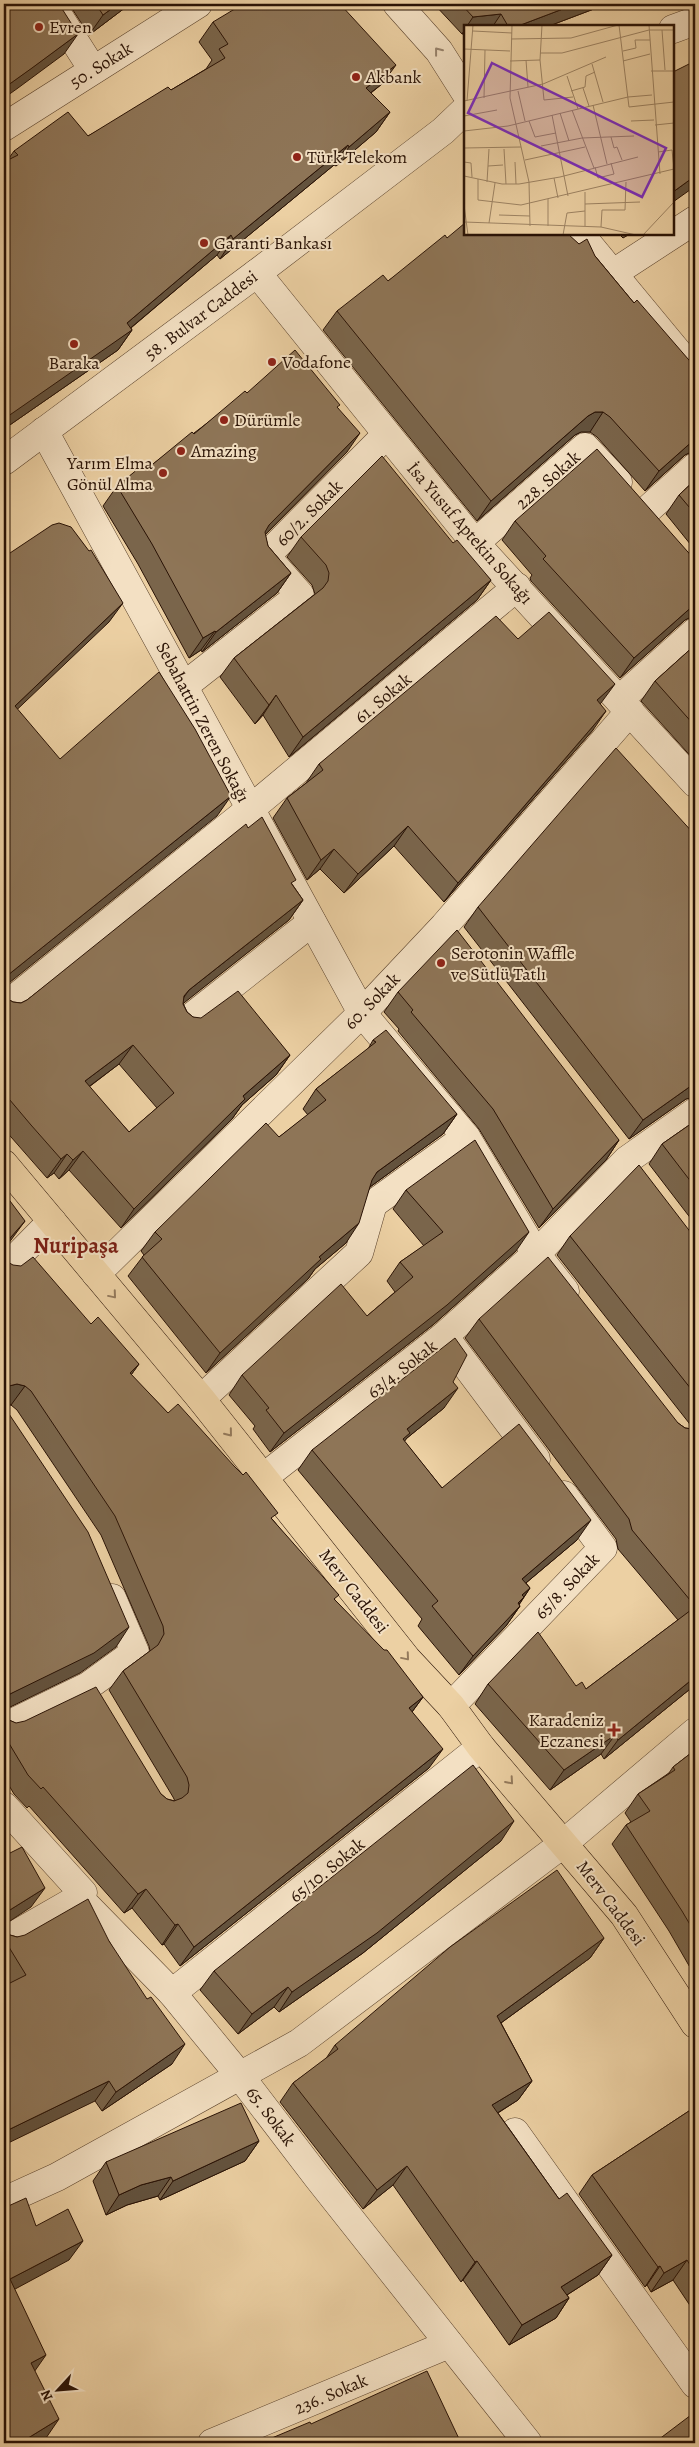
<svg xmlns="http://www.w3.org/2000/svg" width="699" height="2447" viewBox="0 0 699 2447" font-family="Alegreya,serif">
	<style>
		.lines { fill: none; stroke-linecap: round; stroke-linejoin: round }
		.minor-casing { stroke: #5a422c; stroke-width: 29 }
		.major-casing { stroke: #291205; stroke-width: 29 }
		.minor { stroke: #f3e0c3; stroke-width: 28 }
		.major { stroke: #ecd0a3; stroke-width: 28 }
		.wall { fill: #7a654b; stroke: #291205; fill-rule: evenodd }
		.shaded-wall { fill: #63523d; stroke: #291205 }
		.building { fill: #8e7557; stroke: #291205; fill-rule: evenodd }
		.oneway { stroke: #98836e }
		.oneway2 { stroke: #947a5c }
		.poi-dot { fill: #8f2418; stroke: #f3e0c3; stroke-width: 2 }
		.labels { text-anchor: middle; stroke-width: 4; stroke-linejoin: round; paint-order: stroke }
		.poi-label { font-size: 18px; fill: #291205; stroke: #f3e0c3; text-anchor: start }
		.street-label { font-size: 18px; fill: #291205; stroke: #f3e0c3 }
		.district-label { font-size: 22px; font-weight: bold; fill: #7a1f14; stroke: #f3e0c3 }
		.inset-road { fill: none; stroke: #9e8464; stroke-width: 1 }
		.view { fill: #7b2cbf; fill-opacity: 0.15; stroke: #7b2cbf; stroke-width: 2.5 }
		.inset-edge { fill: none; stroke: #291205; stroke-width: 2.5 }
	</style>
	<rect width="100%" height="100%" fill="#ecd0a3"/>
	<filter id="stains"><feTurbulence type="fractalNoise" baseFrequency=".004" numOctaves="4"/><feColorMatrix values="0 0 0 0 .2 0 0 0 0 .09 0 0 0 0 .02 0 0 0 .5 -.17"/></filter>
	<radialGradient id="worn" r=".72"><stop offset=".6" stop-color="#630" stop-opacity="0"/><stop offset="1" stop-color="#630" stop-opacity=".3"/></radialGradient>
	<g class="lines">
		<defs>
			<g id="minor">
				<path d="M51 4 93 70"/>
				<path d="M397 4 439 51 465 92"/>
				<path d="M673 29 695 21"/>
				<path d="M4 127 198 4"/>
				<path d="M580 234 695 373"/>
				<path d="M257 273 475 543 695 783"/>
				<path d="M612 274 695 220"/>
				<path d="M44 431 362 1013 466 1137 536 1254 565 1291"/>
				<path d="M4 461 257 273 443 131 465 110"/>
				<path d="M645 512 695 467"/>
				<path d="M475 543 585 447 618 482"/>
				<path d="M184 686 300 595 266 556 386 435"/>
				<path d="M619 700 695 632"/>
				<path d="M4 1007 249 810 517 587"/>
				<path d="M185 1022 312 922"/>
				<path d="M4 1270 52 1221"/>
				<path d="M96 1274 362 1013 444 926 630 711"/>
				<path d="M444 1336 536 1459"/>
				<path d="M201 1399 359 1253 373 1204 466 1137"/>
				<path d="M264 1477 444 1336 536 1254 627 1160 695 1112"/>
				<path d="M451 1706 603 1548 564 1495"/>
				<path d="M4 1727 88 1686 135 1652 112 1598"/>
				<path d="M4 1806 83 1893 79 1898 172 1993 240 2076 318 2178 528 2443"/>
				<path d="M4 1941 79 1898"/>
				<path d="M172 1993 481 1747"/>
				<path d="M515 2132 695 2384"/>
				<path d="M4 2201 57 2177 299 2043 564 1843 695 1732"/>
				<path d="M212 2443 449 2344"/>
			</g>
			<path id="major" d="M4 1164 201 1399 407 1659 451 1706 481 1747 624 1915 695 2024"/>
		</defs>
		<use href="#minor" class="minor-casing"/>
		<use href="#major" class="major-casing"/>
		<use href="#minor" class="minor"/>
		<use href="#major" class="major"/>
	</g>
	<g class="wall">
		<path d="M69 4H130L89 35Z"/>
		<path d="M434 4H607L549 26H465V33L462 34Z"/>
		<path d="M213 22 382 84 371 93 390 112 376 132 336 166 334 165 220 259 217 255 131 328 132 330 118 350 4 429V162L7 161 14 151 88 136 171 90 206 69 212 60 199 42Z"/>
		<path d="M619 234H630L623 238Z"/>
		<path d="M447 238 579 244 595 256 634 303 695 367V452H691L685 455 645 491 597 437 590 432H581L575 435 477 521 323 330 337 311 388 281Z"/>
		<path d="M247 393 338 408 347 452 265 535 268 546 291 573 277 593 202 652 201 650 189 658 138 564 103 506 117 486 153 464Z"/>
		<path d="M695 480V550L666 514 679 495Z"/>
		<path d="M515 521 695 560V617H691L685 620 620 678 531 581 530 578 532 575 502 540Z"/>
		<path d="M301 537 453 543 491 580 477 600 289 757 263 715 255 724 220 677 234 658 315 594 312 585 287 557Z"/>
		<path d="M518 639 600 704 593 730 444 902 394 846 344 893 320 869 307 880 273 818 287 798 306 783 319 764Z"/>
		<path d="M695 645V761L641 701 655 681Z"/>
		<path d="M248 828 292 884 303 900 289 920 183 1003 187 1012 193 1017 290 1055 276 1075 242 1105 232 1119 121 1228 69 1170 59 1179 54 1173 47 1178 4 1129V993L6 998 13 1002 21 1003 27 1000ZM119 1064 157 1108 129 1132 89 1087Z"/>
		<path d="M478 907 695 1097 686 1099 629 1139 464 927Z"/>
		<path d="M398 992 619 1140 606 1160 539 1228 479 1129 398 1031 399 1029 384 1012Z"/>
		<path d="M373 1040 457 1114 443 1134 370 1187 346 1243 315 1269 308 1279 206 1373 128 1276 144 1255 141 1251 155 1232 308 1115 303 1109 316 1089 368 1049Z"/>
		<path d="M695 1121V1224L649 1164 662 1144Z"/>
		<path d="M406 1190 516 1251 434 1324 270 1452 253 1429 255 1426 229 1395 242 1375 367 1316 395 1292 387 1281 400 1262 424 1246 393 1209Z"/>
		<path d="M570 1236 695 1238V1685L604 1759 601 1754 550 1790 475 1704 488 1684 576 1686 586 1689 678 1620 618 1549 616 1539 465 1338 479 1319 678 1423 685 1428 692 1429 689 1423 557 1255Z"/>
		<path d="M4 1256 6 1261 91 1324 139 1364 131 1375 168 1413 273 1520 335 1600 423 1697 412 1712 429 1768 180 1966 164 1944 162 1945 132 1908 124 1913 29 1806 27 1808 14 1794 4 1777V1714L9 1720 161 1794 167 1799 175 1801 173 1797 109 1690 123 1671 150 1651 149 1646 101 1535 17 1410 11 1405 4 1404Z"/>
		<path d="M453 1382 444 1408 407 1438 404 1441 442 1488 577 1540 526 1583 530 1588 519 1605 520 1606 506 1626 459 1675 418 1626 422 1619 298 1470 312 1450Z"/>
		<path d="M695 1750V1976L669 1931 612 1844 626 1825 631 1822 625 1813 638 1794 669 1773 673 1767Z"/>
		<path d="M501 1841 363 1953 279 2012 274 2007 238 2034 200 1990 214 1971Z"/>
		<path d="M4 1927V1930L10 1935 17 1937 109 1941 172 2064 102 2111 95 2101 4 1981Z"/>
		<path d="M604 1938 590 1958 501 2023 532 2081 518 2100 498 2113 559 2199 612 2255 598 2275 567 2295 569 2298 556 2318 509 2345 463 2280 461 2282 393 2185 363 2209 280 2102 293 2083 325 2060 335 2045Z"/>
		<path d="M695 2107V2313L673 2280 651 2292 647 2285 645 2287 579 2194 592 2175Z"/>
		<path d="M259 2141 245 2161 160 2200 158 2196 127 2205 106 2215 93 2181 106 2162Z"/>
	</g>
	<g class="shaded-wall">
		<path d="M118 4H130L89 35 103 15Z"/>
		<path d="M576 4H607L549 26H518Z"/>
		<path d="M501 14 493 26H467L473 17Z"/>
		<path d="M465 29V33L462 34Z"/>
		<path d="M78 34 64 54 18 88 4 98V88Z"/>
		<path d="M396 65 382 84 352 107 366 88Z"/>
		<path d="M390 112 376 132 336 166 349 147Z"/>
		<path d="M348 145 334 165 220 259 233 239Z"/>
		<path d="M695 176V184L694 187 673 202V192Z"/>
		<path d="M231 235 217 255 115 341 132 330 118 350 4 429V419L127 323Z"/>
		<path d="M595 412H603L590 432H581L575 435 477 521 491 501 588 416Z"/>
		<path d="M360 433 347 452 255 545 269 525Z"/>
		<path d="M695 439V452H691L685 455 645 491 659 471Z"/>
		<path d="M291 573 277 593 202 652 216 632Z"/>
		<path d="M491 580 477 600 289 757 303 737Z"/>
		<path d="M123 603 109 622 4 722 15 706Z"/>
		<path d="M695 604V617H691L685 620 620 678 634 658Z"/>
		<path d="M215 631 201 650 189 658 203 638Z"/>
		<path d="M615 684 601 703 584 720 597 700Z"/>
		<path d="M276 695 263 715 255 724 269 705Z"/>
		<path d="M606 711 593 730 444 902 458 883Z"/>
		<path d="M231 796 217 816 4 987V981L8 975Z"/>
		<path d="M408 826 394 846 344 893 358 874Z"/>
		<path d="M334 849 320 869 307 880 321 860Z"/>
		<path d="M303 900 289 920 175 1010 189 990Z"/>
		<path d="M133 1045 119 1064 71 1100 85 1081Z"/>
		<path d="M290 1055 276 1075 242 1105 232 1119 121 1228 134 1209 243 1096Z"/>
		<path d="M695 1083V1097L686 1099 629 1139 643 1120Z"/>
		<path d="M457 1114 443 1134 363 1192 377 1172Z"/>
		<path d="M619 1140 606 1160 539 1228 553 1209Z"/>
		<path d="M83 1151 69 1170 59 1179 73 1160Z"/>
		<path d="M67 1154 54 1173 47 1178 61 1159Z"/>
		<path d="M25 1221 11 1240 4 1249V1245Z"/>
		<path d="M359 1223 346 1243 315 1269 308 1279 206 1373 220 1353 319 1257Z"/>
		<path d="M529 1232 516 1251 434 1324 270 1452 284 1433Z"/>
		<path d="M139 1364 125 1383 130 1373Z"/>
		<path d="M17 1384 25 1386 11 1405 4 1404V1392L9 1386Z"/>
		<path d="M458 1388 444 1408 407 1438 396 1453 407 1429Z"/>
		<path d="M591 1520 577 1540 508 1598 522 1579Z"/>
		<path d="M530 1588 511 1616 520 1606 506 1626 459 1675 473 1656 522 1595Z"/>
		<path d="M129 1627 116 1647 80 1673 4 1710V1700L10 1694Z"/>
		<path d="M695 1677V1685L604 1759 618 1740Z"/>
		<path d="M423 1697 409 1716V1708Z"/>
		<path d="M615 1735 601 1754 550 1790 564 1770Z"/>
		<path d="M443 1749 429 1768 180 1966 194 1947Z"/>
		<path d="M514 1821 501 1841 363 1953 279 2012 292 1992Z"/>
		<path d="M45 1888 31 1907 4 1925V1914L5 1913Z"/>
		<path d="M146 1889 132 1908 124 1913 138 1894Z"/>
		<path d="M178 1924 164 1944 162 1945 175 1925Z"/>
		<path d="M604 1938 590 1958 483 2036 497 2016Z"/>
		<path d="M288 1987 274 2007 238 2034 252 2014Z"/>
		<path d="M185 2044 172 2064 102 2111 116 2092Z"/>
		<path d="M109 2081 95 2101 4 2145V2132Z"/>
		<path d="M532 2081 518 2100 478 2125 492 2105Z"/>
		<path d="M259 2141 245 2161 160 2200 173 2181Z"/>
		<path d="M407 2166 393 2185 363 2209 377 2190Z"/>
		<path d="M171 2177 158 2196 127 2205 106 2215 119 2195 141 2185Z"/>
		<path d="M83 2241 69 2260 4 2295 10 2279Z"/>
		<path d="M612 2255 598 2275 548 2307 561 2287Z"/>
		<path d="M687 2260 673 2280 651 2292 664 2273Z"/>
		<path d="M477 2261 463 2280 461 2282 475 2262Z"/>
		<path d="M660 2266 647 2285 645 2287 658 2267Z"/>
		<path d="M569 2298 556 2318 509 2345 522 2325Z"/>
		<path d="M46 2355 32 2375 31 2363Z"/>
		<path d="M59 2419 46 2438 38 2443H20Z"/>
	</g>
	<g class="building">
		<path d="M4 4H59L78 34 32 68 4 88Z"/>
		<path d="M96 4H118L103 15Z"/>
		<path d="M243 4H340L396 65 366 88 390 112 349 147 348 145 233 239 231 235 127 323 132 330 4 419V162L18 155 14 151 68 112 88 136 168 87 171 90 225 58 219 49 228 44 213 22Z"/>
		<path d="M461 4H576L518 26H508L501 14 473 17Z"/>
		<path d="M695 61V176L673 192V72Z"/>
		<path d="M465 223V234H568L579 244 587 239 595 256 634 303 637 300 695 367V439L659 471 610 417 603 412H595L588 416 491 501 337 311 383 275 388 281 445 235 447 238Z"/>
		<path d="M295 350 340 405 337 407 360 433 269 525 265 532 268 546 291 573 216 632 215 631 203 638 152 544 117 486 149 460 153 464 192 432 194 434 245 391 247 393Z"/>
		<path d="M597 449 695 560V604L634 658 545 561 543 559 546 556 515 521Z"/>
		<path d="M382 456 453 543 457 540 491 580 303 737 276 695 269 705 234 658 323 588 328 581 329 573 326 565 301 537Z"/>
		<path d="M695 480V514L679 495Z"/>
		<path d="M59 523 71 527 89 551 91 550 123 603 15 706 60 759 159 672 195 729 231 796 8 975 4 981V557L52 525Z"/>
		<path d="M549 612 615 684 597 700 606 711 458 883 408 826 358 874 334 849 321 860 287 798 323 770 319 764 496 616 518 639Z"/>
		<path d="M695 645V726L655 681Z"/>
		<path d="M616 748 695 835V1083L643 1120 478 907Z"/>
		<path d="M262 817 296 880 291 883 303 900 189 990 184 996 183 1004 187 1012 193 1017 201 1018 238 991 290 1055 243 1096 245 1099 134 1209 83 1151 73 1160 67 1154 61 1159 31 1125 4 1093V993L6 998 13 1002 21 1003 27 1000 246 824 248 828ZM133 1045 174 1093 129 1132 85 1081Z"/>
		<path d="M457 930 619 1140 553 1209 493 1109 411 1012 413 1010 398 992Z"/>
		<path d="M386 1030 457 1114 377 1172 372 1180 359 1223 319 1257 321 1259 220 1353 142 1257 162 1239 155 1232 266 1123 279 1137 326 1100 316 1089 376 1042 373 1040Z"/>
		<path d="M695 1121V1187L662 1144Z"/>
		<path d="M475 1140 529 1232 447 1305 284 1433 266 1410 269 1408 242 1375 341 1284 367 1316 413 1277 400 1262 443 1232 406 1190Z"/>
		<path d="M639 1165 695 1238V1394L570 1236Z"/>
		<path d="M4 1193 25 1221 4 1245Z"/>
		<path d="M4 1256 6 1261 13 1265 21 1266 33 1257 91 1324 98 1317 139 1364 130 1373 168 1413 178 1404 234 1466 243 1475 246 1472 278 1513 271 1518 339 1595 334 1599 384 1650H387L423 1697 409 1708 443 1749 194 1947 178 1924 175 1925 146 1889 138 1894 43 1787 41 1789 28 1775 4 1735V1714L9 1720 16 1723 25 1721 96 1687 161 1794 167 1799 174 1801 182 1798 188 1793 189 1785 187 1777 123 1671 158 1645 164 1634 163 1626 115 1516 31 1391 25 1386 17 1384 9 1386 4 1393Z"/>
		<path d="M548 1257 678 1423 685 1428 693 1429 695 1428V1606L632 1530 629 1519 479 1319Z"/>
		<path d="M455 1338 467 1355 453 1382 458 1388 407 1429 410 1433 403 1439 442 1488 519 1424 591 1520 522 1579 530 1588 522 1595 524 1597 518 1603 520 1606 473 1656 432 1606 438 1601 312 1450Z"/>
		<path d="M4 1405 5 1408 88 1532 129 1627 94 1653 10 1694 5 1699 4 1702Z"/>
		<path d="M695 1607V1677L618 1740 615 1735 564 1770 488 1684 538 1632 576 1686 582 1682 586 1689Z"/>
		<path d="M695 1750V1933L682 1911 626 1825 650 1811 638 1794 675 1770 673 1767Z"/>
		<path d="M473 1765 514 1821 377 1933 292 1992 288 1987 252 2014 214 1971Z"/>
		<path d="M4 1842 10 1853 22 1847 45 1888 5 1913 4 1916Z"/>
		<path d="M557 1870 604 1938 497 2016 532 2081 492 2105 559 2199 567 2193 612 2255 561 2287 569 2298 522 2325 477 2261 475 2262 407 2166 377 2190 293 2083 338 2049 335 2045 450 1947Z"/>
		<path d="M88 1899 109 1941 147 1999 151 1997 185 2044 116 2092 109 2081 4 2132V1986L26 1975 4 1939V1927V1930L10 1935 17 1937 25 1935Z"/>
		<path d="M241 2103 259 2141 173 2181 171 2177 141 2185 119 2195 106 2162Z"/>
		<path d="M695 2107V2273L687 2260 664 2273 660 2266 658 2267 592 2175Z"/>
		<path d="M26 2198 36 2226 68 2209 83 2241 10 2279 46 2355 31 2363 59 2419 20 2443H4V2208Z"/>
		<path d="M427 2371 461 2443H260L310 2422 311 2424Z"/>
		<path d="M695 2412V2443H654Z"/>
	</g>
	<defs><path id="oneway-chevron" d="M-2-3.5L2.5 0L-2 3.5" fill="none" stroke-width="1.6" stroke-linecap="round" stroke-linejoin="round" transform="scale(1.25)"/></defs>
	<use class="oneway" href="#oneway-chevron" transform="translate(438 51) rotate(-128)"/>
	<g class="oneway2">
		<use href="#oneway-chevron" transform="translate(113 1295) rotate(50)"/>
		<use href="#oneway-chevron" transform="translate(229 1433) rotate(51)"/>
		<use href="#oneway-chevron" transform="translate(406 1657) rotate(50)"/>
		<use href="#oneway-chevron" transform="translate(510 1781) rotate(49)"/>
	</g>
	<g class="poi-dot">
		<circle cx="39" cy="27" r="5"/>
		<circle cx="356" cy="77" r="5"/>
		<circle cx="297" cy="157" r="5"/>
		<circle cx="204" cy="243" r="5"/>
		<circle cx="74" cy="344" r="5"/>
		<circle cx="272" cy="362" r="5"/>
		<circle cx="224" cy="420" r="5"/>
		<circle cx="181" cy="451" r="5"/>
		<circle cx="163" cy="473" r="5"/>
		<circle cx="441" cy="963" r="5"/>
		<path d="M611.5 1722.5h5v5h5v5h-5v5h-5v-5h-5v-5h5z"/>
	</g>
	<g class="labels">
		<g class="poi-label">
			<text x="49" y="33">Evren</text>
			<text x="366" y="83">Akbank</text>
			<text x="307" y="163">Türk Telekom</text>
			<text x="214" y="249">Garanti Bankası</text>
			<text x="282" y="368">Vodafone</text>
			<text x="74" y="369" text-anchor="middle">Baraka</text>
			<text x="234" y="426">Dürümle</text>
			<text x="191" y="457">Amazing</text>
			<text x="153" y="469" text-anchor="end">Yarım Elma<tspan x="153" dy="21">Gönül Alma</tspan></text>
			<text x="451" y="959">Serotonin Waffle<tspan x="451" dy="21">ve Sütlü Tatlı</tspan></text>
			<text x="604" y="1726" text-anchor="end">Karadeniz<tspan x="604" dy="21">Eczanesi</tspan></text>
		</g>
		<g class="street-label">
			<text transform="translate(101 65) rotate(-32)" y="6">50. Sokak</text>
			<text transform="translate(201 315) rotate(-37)" y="6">58. Bulvar Caddesi</text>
			<text transform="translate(548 480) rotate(-41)" y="6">228. Sokak</text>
			<text transform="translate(309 513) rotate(-45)" y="6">60/2. Sokak</text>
			<text transform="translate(470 533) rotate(49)" y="6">İsa Yusuf Aptekin Sokağı</text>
			<text transform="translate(383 698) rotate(-40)" y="6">61. Sokak</text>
			<text transform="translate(203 722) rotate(62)" y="6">Sebahattin Zeren Sokağı</text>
			<text transform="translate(372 1001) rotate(-46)" y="6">60. Sokak</text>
			<text transform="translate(402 1369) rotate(-38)" y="6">63/4. Sokak</text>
			<text transform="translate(567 1586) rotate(-46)" y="6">65/8. Sokak</text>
			<text transform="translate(354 1591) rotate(52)" y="6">Merv Caddesi</text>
			<text transform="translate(327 1870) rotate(-39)" y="6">65/10. Sokak</text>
			<text transform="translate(611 1903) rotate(53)" y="6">Merv Caddesi</text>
			<text transform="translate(271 2116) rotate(53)" y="6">65. Sokak</text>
			<text transform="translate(331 2394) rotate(-23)" y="6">236. Sokak</text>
		</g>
		<g class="district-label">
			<text x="76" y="1253">Nuripaşa</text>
		</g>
	</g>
	<g transform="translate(464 25)">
		<rect width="210" height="210" fill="#ecd0a3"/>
		<path class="inset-road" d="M48 0 46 73 65 157 66 201M78 0 76 35 80 75 109 72M87 0H106M155 0 165 82 210 77M185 0 196 149M198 5 201 45M9 6 48 8M47 14 107 13 154 0M0 24 46 26M159 26 172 23 171 15H186M76 28H98L185 5H210M62 35 64 62M46 36 76 35M159 36 186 29M128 39 139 77M187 46H210M103 51 114 84M119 63 125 81M54 66 61 96M107 66 121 62 122 51 131 47M164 72 188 70M20 73 21 25M0 76 79 59 142 32M3 76 9 0M129 80 143 139M108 85 130 143M96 88 105 116M88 90 104 171M0 91 33 85M65 96 71 112 92 108M167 96 190 95M191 100 210 98M0 106 44 101 164 72M147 112 150 123 153 122 158 135M77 121 118 113 170 111M0 123 57 122M40 124 42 159M194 127 208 125 210 144M61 135 121 122M0 137 7 138 8 152M51 137 52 159M24 141 39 140M131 142 134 153 150 149 147 138M0 151 38 159H55L96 152 174 132M90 153 94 173M14 154V175L57 180 210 144M23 157 25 124M121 179 176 177M0 180 4 210M35 190 66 191M0 197 137 202 172 210M25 198 31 158M84 201V174M121 201V167M137 202 138 185H161L162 157M99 210 103 188 121 186M179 210 210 177"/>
		<path class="view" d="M28 38 202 123 178 172 4 88Z"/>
		<rect width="210" height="210" class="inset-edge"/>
	</g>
	<rect width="699" height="2447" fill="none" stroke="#ecd0a3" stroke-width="20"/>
	<rect x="5" y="5" width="689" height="2437" fill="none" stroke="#291205" stroke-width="2.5"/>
	<rect x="10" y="10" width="679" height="2427" fill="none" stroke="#291205"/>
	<g transform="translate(58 2390) rotate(244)" stroke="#f3e0c3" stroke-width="4" paint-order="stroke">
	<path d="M0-4L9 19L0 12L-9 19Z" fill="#291205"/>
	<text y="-8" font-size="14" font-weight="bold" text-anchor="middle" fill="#291205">N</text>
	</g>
	<rect width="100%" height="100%" filter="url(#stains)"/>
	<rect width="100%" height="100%" fill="url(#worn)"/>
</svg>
